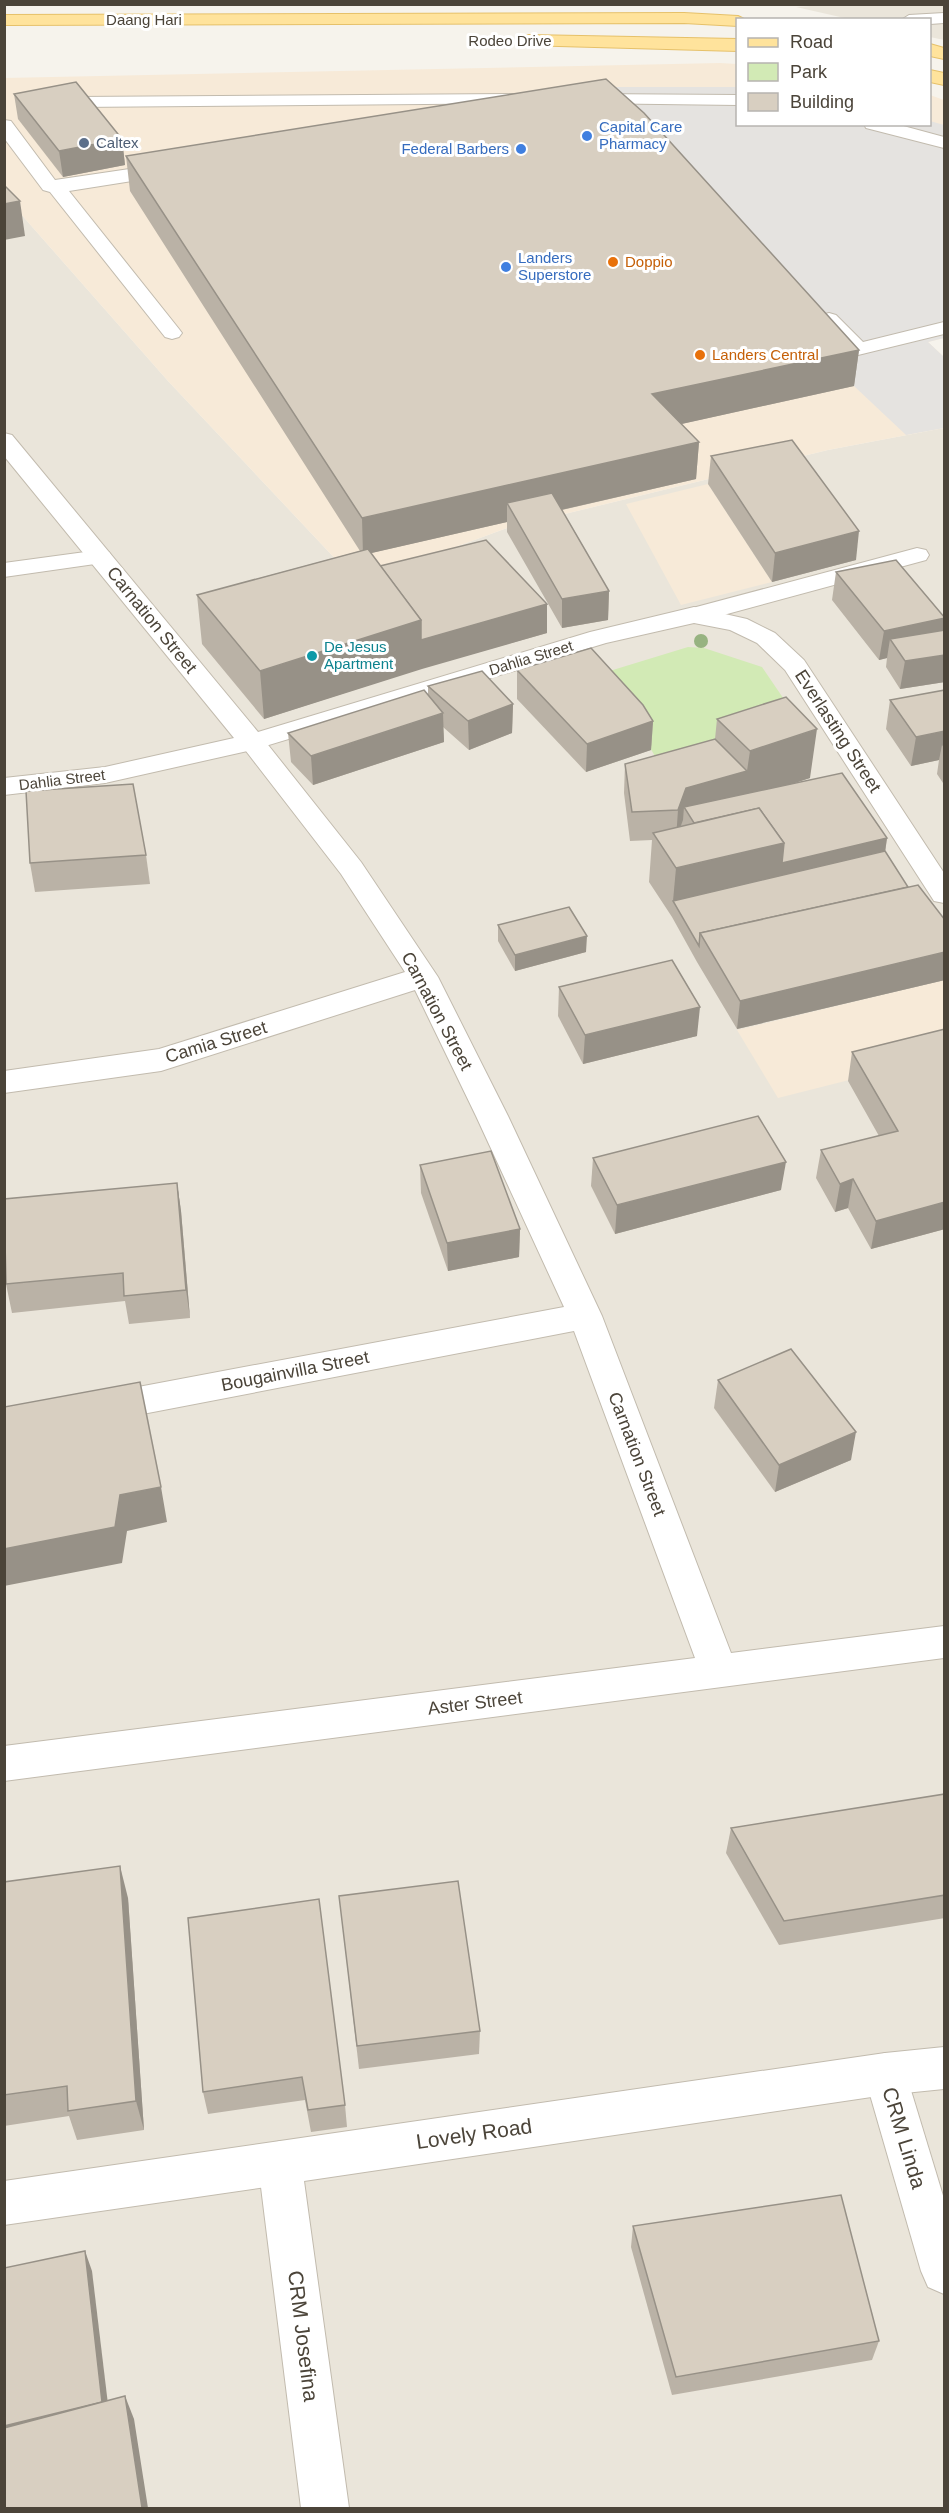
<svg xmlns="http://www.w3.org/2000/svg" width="949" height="2513" viewBox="0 0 949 2513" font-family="Arial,sans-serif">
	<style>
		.residential { fill: #eae5da }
		.commercial { fill: #f7ead8 }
		.green { fill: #d2eab5 }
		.parking { fill: #e5e3e0 }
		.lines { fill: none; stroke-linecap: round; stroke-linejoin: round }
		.service-casing { stroke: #c2bbae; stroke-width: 2 }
		.minor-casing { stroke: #c2bbae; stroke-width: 2 }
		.tertiary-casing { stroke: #c2bbae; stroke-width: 2 }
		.primary-casing { stroke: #e6c16a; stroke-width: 2 }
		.service { fill: #fff; fill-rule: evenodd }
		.minor { fill: #fff; fill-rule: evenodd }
		.tertiary { fill: #fff; fill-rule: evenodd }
		.primary { fill: #ffe39c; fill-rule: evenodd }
		.tree { fill: #97b381 }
		.wall { fill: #bab2a6 }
		.shaded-wall { fill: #979187 }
		.building { fill: #d8cfc1; stroke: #979187; stroke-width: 1.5 }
		.shop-dot { fill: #3f7fe0; stroke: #fff; stroke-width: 2 }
		.service-dot { fill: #5c6f8a; stroke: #fff; stroke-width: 2 }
		.food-dot { fill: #e8710a; stroke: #fff; stroke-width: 2 }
		.culture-dot { fill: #0f9aa8; stroke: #fff; stroke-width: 2 }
		.labels { text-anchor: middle; stroke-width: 6; stroke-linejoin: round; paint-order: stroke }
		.far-street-label { font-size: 15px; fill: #4b4439; stroke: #fff }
		.far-shop-label { font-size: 15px; fill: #366cbe; stroke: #fff; text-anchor: start }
		.far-service-label { font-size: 15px; fill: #4e5e75; stroke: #fff; text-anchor: start }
		.far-food-label { font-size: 15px; fill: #c56008; stroke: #fff; text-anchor: start }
		.far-culture-label { font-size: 15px; fill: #0d838f; stroke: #fff; text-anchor: start }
		.street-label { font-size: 18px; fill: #4b4439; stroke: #fff }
		.near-street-label { font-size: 21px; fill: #4b4439; stroke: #fff }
	</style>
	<rect width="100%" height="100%" fill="#f6f3ec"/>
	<g class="residential">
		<path d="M840 4 944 5V40L930 37V20L849 19 796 7Z"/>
		<path d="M5 196 168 381 358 583 507 528 828 450 944 428V2508H5Z"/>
	</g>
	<g class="commercial">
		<path d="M720 63 737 64 738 124H930V95L944 100V338L928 342 944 357V428L828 450 507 528 358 583 168 381 5 196 4 78Z"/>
		<path d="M708 484 772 582 681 605 626 504Z"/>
		<path d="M944 980V1056L778 1098 737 1030Z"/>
	</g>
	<path class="green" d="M688 647 704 648 762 667 809 736 661 766 641 733 590 677Z"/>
	<path class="parking" d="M579 87H737L738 124H930V121L944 125V338L928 342 944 357V428L906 435 854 386 643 147Z"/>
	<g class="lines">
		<defs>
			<g id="service">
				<path d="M944 13V23L930 24V20H901L909 15Z"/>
				<path d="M521 94 527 95 530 99 527 103 77 107 49 112 43 111 40 107 43 103 77 97Z"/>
				<path d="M586 94 738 95V105L580 103 577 99 580 95Z"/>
				<path d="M4 120 11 121 55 180 170 163 177 165 179 169 177 173 170 175 69 191 179 329 182 333 179 337 172 339 165 337 50 192 43 190 4 138Z"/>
				<path d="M864 124H896L944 137V148L866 128Z"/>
				<path d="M829 313 836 315 863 342 944 322V334L858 355 851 353 819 319 822 315Z"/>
			</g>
			<g id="minor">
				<path d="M917 548 926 550 929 555 926 560 694 623 685 620 681 615 685 610Z"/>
				<path d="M100 550 109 552 112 557 109 562 4 577V563Z"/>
				<path d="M252 734 261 736 361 862 438 977 508 1116 602 1316 731 1653 944 1626V1658L4 1781V1746L695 1658 574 1331 101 1422 89 1418 84 1408 89 1398 101 1394 564 1307 476 1116 415 990 161 1071 4 1093V1071L159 1049 405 972 341 874 239 742 243 736Z"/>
				<path d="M885 2053 900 2059 906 2074 944 2199V2294L928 2287 921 2271 864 2074 870 2059Z"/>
				<path d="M280 2141 296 2147 302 2163 296 2179 280 2185 4 2225V2181Z"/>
			</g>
			<g id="tertiary">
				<path d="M4 433 12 435 258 732 590 632 694 607 747 619 775 633 804 660 944 873V903L934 901 785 670 757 643 730 630 694 623 606 643 252 750 105 783 4 795V778L105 767 234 738 4 456Z"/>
				<path d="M944 2047V2089L885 2095 304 2181 349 2508H301L258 2163 264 2147 280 2141 885 2053Z"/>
			</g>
			<g id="primary">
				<path d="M684 13 738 16 746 20H738V26L684 23 4 25V15Z"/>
				<path d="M529 35 738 39V51L523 45 520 41 523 37Z"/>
				<path d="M930 44 944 48V59L930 56Z"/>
				<path d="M930 70 944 73V85L930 82Z"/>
			</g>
		</defs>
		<use href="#service" class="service-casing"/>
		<use href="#minor" class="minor-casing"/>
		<use href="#tertiary" class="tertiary-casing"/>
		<use href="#primary" class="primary-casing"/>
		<use href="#service" class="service"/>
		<use href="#minor" class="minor"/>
		<use href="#tertiary" class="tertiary"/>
		<use href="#primary" class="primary"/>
	</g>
	<circle class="tree" cx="701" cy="641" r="7"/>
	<g class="wall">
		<path d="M14 94 122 139 125 165 63 177 18 119Z"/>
		<path d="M126 156 859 350 854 386 681 424 699 442 696 479 562 510 609 591 608 620 562 628 507 532V522L371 553 380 566 547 604V633L422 668 264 719 202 644 197 595 360 551 130 191Z"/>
		<path d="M711 456 856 560 772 582 708 484Z"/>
		<path d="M836 572 945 618 943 630H945V682L900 689 886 667 887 658 879 660 832 600Z"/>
		<path d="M517 670 653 721 651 750 586 772 517 699Z"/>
		<path d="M428 686 513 704 512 733 469 750 443 727 444 742 313 785 291 762 288 733 428 695Z"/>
		<path d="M945 690V786L937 774 939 760 911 766 886 729 890 700Z"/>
		<path d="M717 719 810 778 791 784 887 838 885 851 908 887 945 920V980L737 1029 697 962 672 917 649 882 652 840 630 841 624 793 625 764 715 739Z"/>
		<path d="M146 855 150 884 35 892 30 863Z"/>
		<path d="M498 925 586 952 515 971 498 941Z"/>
		<path d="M559 987 697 1036 583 1064 558 1016Z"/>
		<path d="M945 1029V1229L871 1249 848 1208 835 1212 816 1178 821 1150 879 1136 848 1081 852 1052Z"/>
		<path d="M593 1158 781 1190 615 1234 591 1186Z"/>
		<path d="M420 1165 520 1229 519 1257 448 1271 421 1193Z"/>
		<path d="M177 1183 181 1211 190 1318 129 1324 125 1301 12 1313 6 1284Z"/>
		<path d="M718 1380 851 1460 775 1492 714 1408Z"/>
		<path d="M945 1794V1918L779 1945 726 1853 731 1828Z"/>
		<path d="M4 1882 128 1898 144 2130 77 2140 69 2116 4 2126Z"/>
		<path d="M188 1918 345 2105 347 2127 311 2132 305 2100 208 2114 203 2092Z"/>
		<path d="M342 1920 480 2031 479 2054 359 2069Z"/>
		<path d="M633 2226 879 2341 872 2360 672 2395 631 2247Z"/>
	</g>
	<g class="shaded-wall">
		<path d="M122 139 125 165 63 177 59 151Z"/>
		<path d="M20 201 25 236 4 240V204Z"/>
		<path d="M859 350 854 386 650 431 652 394Z"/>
		<path d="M699 442 696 479 517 520 507 503V522L363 555 362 518Z"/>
		<path d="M859 531 856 560 772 582 775 553Z"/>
		<path d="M609 591 608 620 562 628V599Z"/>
		<path d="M547 604V633L422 669 264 719 260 671 421 620Z"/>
		<path d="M945 618 940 647 890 639 887 658 879 660 884 631Z"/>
		<path d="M945 655V682L900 689 905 661Z"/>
		<path d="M513 704 512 733 469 750 468 721Z"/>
		<path d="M443 713 444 742 313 785 311 756Z"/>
		<path d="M653 721 651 750 586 772 587 744Z"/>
		<path d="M817 729 810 778 744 800 684 807 683 820 676 839 678 810 686 788 747 771 750 751Z"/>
		<path d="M945 731V749L942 745 939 760 911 766 916 737Z"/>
		<path d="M887 838 883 867 673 901 676 868 784 843Z"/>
		<path d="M587 936 586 952 515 971V955Z"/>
		<path d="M945 952V980L737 1029 740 1001Z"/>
		<path d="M700 1007 697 1036 583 1064 585 1035Z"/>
		<path d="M786 1162 781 1190 615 1234 617 1205Z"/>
		<path d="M853 1179 848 1208 835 1212 840 1184Z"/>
		<path d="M177 1183 181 1211 190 1318 186 1290Z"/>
		<path d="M945 1202V1229L871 1249 876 1221Z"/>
		<path d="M520 1229 519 1257 448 1271 447 1243Z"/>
		<path d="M856 1432 851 1460 775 1492 779 1465Z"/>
		<path d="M161 1487 167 1522 127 1531 122 1563 4 1586V1549L120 1495Z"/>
		<path d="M120 1866 128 1898 144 2130 136 2101Z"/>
		<path d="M85 2251 92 2271 110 2421 4 2445V2426Z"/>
		<path d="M125 2396 134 2419 148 2508H142Z"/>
	</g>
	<g class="building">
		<path d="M606 79 644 113 859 350 652 394 699 442 362 518 126 156Z"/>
		<path d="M76 82 122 139 59 151 14 94Z"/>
		<path d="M4 185 20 201 4 204Z"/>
		<path d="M792 440 859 531 775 553 711 456Z"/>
		<path d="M552 493 609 591 562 599 507 503Z"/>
		<path d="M486 540 547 604 421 640V620L380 566Z"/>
		<path d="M368 549 421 620 260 671 197 595Z"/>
		<path d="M896 560 945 618 884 631 836 572Z"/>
		<path d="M945 630V655L905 661 890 639Z"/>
		<path d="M591 648 643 705 653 721 587 744 517 670Z"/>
		<path d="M482 671 513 704 468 721 428 686Z"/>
		<path d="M424 690 443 713 311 756 288 733Z"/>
		<path d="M945 690V731L916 737 890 700Z"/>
		<path d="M786 697 817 729 750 751 717 719Z"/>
		<path d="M715 739 747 771 686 788 678 810 632 812 625 764Z"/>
		<path d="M842 773 887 838 782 863 784 843 759 808 694 823 684 807Z"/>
		<path d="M133 784 146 855 30 863 26 791Z"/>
		<path d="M759 808 784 843 676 868 653 833Z"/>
		<path d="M885 851 908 887 700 933 699 946 673 901Z"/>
		<path d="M918 885 945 920V952L740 1001 700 933Z"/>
		<path d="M569 907 587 936 515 955 498 925Z"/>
		<path d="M672 960 700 1007 585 1035 559 987Z"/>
		<path d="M945 1029V1202L876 1221 853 1179 840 1184 821 1150 898 1131 852 1052Z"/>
		<path d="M758 1116 786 1162 617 1205 593 1158Z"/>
		<path d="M491 1151 520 1229 447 1243 420 1165Z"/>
		<path d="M177 1183 186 1290 124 1296 123 1273 6 1284 4 1199Z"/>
		<path d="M791 1349 856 1432 779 1465 718 1380Z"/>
		<path d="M140 1382 161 1487 120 1495 115 1527 4 1549V1407Z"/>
		<path d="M945 1794V1895L784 1921 731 1828Z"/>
		<path d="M120 1866 136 2101 68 2111 67 2086 4 2095V1882Z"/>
		<path d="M458 1881 480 2031 357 2046 339 1896Z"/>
		<path d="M319 1899 345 2105 308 2110 302 2077 203 2092 188 1918Z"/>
		<path d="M841 2195 879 2341 676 2377 633 2226Z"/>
		<path d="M85 2251 102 2402 4 2426V2268Z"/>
		<path d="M125 2396 142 2508H4V2428Z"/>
	</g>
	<g class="shop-dot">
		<circle cx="587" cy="136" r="6"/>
		<circle cx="521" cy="149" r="6"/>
		<circle cx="506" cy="267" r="6"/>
	</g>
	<circle class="service-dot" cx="84" cy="143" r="6"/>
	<g class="food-dot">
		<circle cx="613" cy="262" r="6"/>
		<circle cx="700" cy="355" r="6"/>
	</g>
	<circle class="culture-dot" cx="312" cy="656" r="6"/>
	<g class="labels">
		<g class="far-street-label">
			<text x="144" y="25">Daang Hari</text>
			<text x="510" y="46">Rodeo Drive</text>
			<text transform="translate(531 658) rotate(-17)" y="5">Dahlia Street</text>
			<text transform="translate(62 780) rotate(-7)" y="5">Dahlia Street</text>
		</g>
		<g class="far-shop-label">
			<text x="599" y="132">Capital Care<tspan x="599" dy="17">Pharmacy</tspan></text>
			<text x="509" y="154" text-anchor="end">Federal Barbers</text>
			<text x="518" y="263">Landers<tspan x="518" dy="17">Superstore</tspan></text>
		</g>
		<g class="far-service-label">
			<text x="96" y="148">Caltex</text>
		</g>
		<g class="far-food-label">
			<text x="625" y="267">Doppio</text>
			<text x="712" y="360">Landers Central</text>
		</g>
		<g class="far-culture-label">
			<text x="324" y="652">De Jesus<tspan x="324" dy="17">Apartment</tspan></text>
		</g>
		<g class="street-label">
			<text transform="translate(152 620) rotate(51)" y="6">Carnation Street</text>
			<text transform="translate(838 731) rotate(57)" y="6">Everlasting Street</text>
			<text transform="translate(437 1011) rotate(62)" y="6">Carnation Street</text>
			<text transform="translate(216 1042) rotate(-17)" y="6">Camia Street</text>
			<text transform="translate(295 1371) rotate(-11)" y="6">Bougainvilla Street</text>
			<text transform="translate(637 1454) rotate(69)" y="6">Carnation Street</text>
			<text transform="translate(475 1703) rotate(-7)" y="6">Aster Street</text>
		</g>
		<g class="near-street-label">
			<text transform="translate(474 2134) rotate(-8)" y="7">Lovely Road</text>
			<text transform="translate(904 2138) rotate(73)" y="7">CRM Linda</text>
			<text transform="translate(303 2336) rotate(83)" y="7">CRM Josefina</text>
		</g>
	</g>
	<rect width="949" height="2513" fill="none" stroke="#4b4439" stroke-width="12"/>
	<rect x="736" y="18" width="195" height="108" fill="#ffffff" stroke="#b7b4b0" stroke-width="1.5"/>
	<rect x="748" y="38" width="30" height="9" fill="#ffe39c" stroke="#b7b4b0" stroke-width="1.5"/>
	<text x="790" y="48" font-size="18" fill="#4b4439">Road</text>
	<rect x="748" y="63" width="30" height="18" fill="#d2eab5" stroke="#b7b4b0" stroke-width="1.5"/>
	<text x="790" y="78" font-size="18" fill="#4b4439">Park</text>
	<rect x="748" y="93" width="30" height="18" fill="#d8cfc1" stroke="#b7b4b0" stroke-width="1.5"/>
	<text x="790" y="108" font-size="18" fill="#4b4439">Building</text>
</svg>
